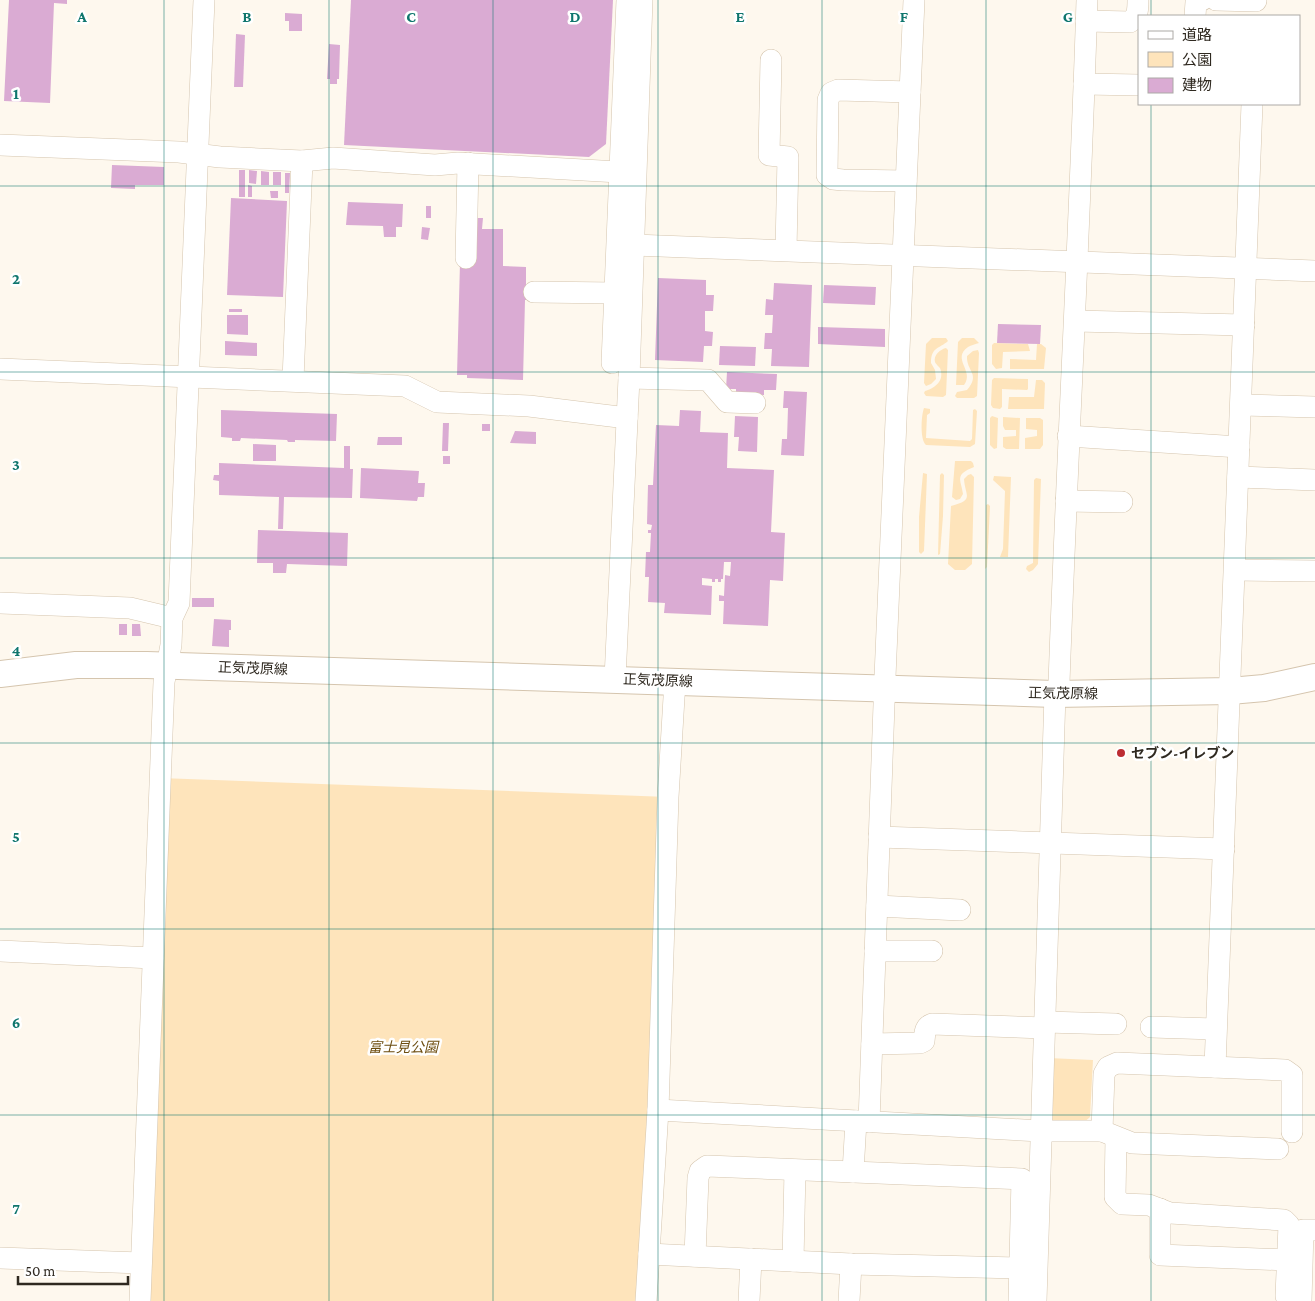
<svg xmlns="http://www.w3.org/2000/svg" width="1315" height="1301" viewBox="0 0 1315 1301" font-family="'Crimson Pro','Noto Sans JP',serif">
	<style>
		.green { fill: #fee4bb }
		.building { fill: #daabd3 }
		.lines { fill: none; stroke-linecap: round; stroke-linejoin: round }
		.minor-casing { stroke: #d5c5ae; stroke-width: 22 }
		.major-casing { stroke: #d5c5ae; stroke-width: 28 }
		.minor { stroke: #fff; stroke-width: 21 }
		.major { stroke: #fff; stroke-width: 26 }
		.grid { fill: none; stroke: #0f766e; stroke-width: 1; stroke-opacity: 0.55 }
		.poi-dot { fill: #bd2d33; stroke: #fff; stroke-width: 2 }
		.labels { text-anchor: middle; stroke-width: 5; stroke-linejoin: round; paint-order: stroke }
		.street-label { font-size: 14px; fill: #2f2920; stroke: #fff }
		.poi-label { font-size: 14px; font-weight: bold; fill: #2f2920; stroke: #fff; text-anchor: start }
		.park-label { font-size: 14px; font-style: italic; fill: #6d4d0f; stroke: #fff }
		.grid-label { font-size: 16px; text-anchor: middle; font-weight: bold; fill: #0f766e; stroke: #fff; stroke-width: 5; stroke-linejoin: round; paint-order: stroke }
	</style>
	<rect width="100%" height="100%" fill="#fef8ee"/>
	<g class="green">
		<path d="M932 338H946L948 341C939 349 931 347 931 363L935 370 936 379 931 384 926 386 924 383 926 344Z"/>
		<path d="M962 338H974L979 343C976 344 971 345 968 347 951 359 975 371 964 385H956L958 342Z"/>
		<path d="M994 343 1028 344 1030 351 1003 352 1002 368 996 369 992 364V345Z"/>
		<path d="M1037 344H1041L1046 348 1044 369H1010V359L1036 360Z"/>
		<path d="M946 348 948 350 946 395 943 397 926 396 924 393 925 391C935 388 945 381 940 368 939 367 935 363 935 362 933 355 941 349 946 348Z"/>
		<path d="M978 350 979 353 977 396 974 398H957L955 396 957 392 967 390C981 374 966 371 967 356L973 351Z"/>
		<path d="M994 378 1028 379V389L1027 390 1002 389V407L1000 409 993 408 991 405 992 380Z"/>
		<path d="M1036 380H1042L1045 383 1044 409H1008L1009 397H1034Z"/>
		<path d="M924 408 930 409V413L927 415 926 438 970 441 972 439 973 410 975 409 977 411 975 444 970 447 926 445C920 440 921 416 924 408Z"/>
		<path d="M992 416 998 418 997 448 994 449 990 445V418Z"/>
		<path d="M1003 417 1020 418 1019 449H1006L1003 447V437L1016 436V430H1005L1003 426Z"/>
		<path d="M1026 418H1040L1043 420V445L1040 449H1025V438L1037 436V430L1026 429Z"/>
		<path d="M955 461H971L973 463 974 467C954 475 961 479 963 494L960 499 956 500 952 497Z"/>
		<path d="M923 473 927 474 924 551 921 554 919 552V517Z"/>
		<path d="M942 473 944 475 943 516 940 554 938 555 940 475Z"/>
		<path d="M971 474 974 477 972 564 965 570H955L948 564 951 506C975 500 965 496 964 479L968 475Z"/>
		<path d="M994 476 1011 477 1008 557H1000L1003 549 1005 491 993 480Z"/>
		<path d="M1036 478 1041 479 1038 564 1033 570 1029 572 1026 569 1027 566 1033 563 1034 480Z"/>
		<path d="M988 504 990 506 987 567 985 569 986 505Z"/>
		<path d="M160 778 668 797 647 1301H140Z"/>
		<path d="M1048 1058 1093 1060 1090 1117 1082 1124 1046 1123Z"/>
	</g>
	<g class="building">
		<path d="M9 0H67V4L54 3 50 103 4 101Z"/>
		<path d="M351 0H613L606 144 589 157 344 145Z"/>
		<path d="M285 13 302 14V31H289V21H285Z"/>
		<path d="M236 34 245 35 243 87H234Z"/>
		<path d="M329 44 340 45 339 79H337V84H330V79H327Z"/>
		<path d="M112 165 164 167V185H135V189L111 188Z"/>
		<rect x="239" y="170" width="6" height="27"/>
		<path d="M249 170 257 171 256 184 249 183Z"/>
		<path d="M261 171 269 172V185H261Z"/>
		<rect x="273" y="172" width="8" height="13"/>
		<path d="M285 173H290L289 193H285Z"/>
		<path d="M248 185 252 186V197H248Z"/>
		<path d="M270 191H278V198H271Z"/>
		<path d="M231 198 287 201 283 297 227 295Z"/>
		<path d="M348 202 403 204 402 227H396V237H384L383 226 346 225Z"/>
		<rect x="426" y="206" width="5" height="12"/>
		<path d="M474 218H483L482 229H503V266L526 267V285L528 286V300H525L523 380 467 378V375H457L460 263Z"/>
		<path d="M422 227 430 228 428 240 421 239Z"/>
		<path d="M658 278 706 280V295H714L713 311H705V331L713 332 712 346H704L703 362 655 360Z"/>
		<path d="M774 283 812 285 809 367 771 366 772 349H764L765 333H772L773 315H765L766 299 773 300Z"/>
		<path d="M824 285 876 287 875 305 823 303Z"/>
		<rect x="229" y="309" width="13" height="3"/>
		<path d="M227 315H248V335L227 334Z"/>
		<path d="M998 324 1041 325 1040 344 997 343Z"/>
		<path d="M818 327 885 329V347L818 344Z"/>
		<path d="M225 341 257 343V356L225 355Z"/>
		<path d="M720 346 756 347 755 366 719 365Z"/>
		<path d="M727 372 777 374 776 390H764V395L736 394V389H726Z"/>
		<path d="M784 391 807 392 804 456 781 455 782 439H787L788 408H783Z"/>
		<path d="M221 410 337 414 336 441 295 440V442H288L287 440 241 438 240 441H232V438L221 437Z"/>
		<path d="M680 410 701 411 700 432 728 433 727 468 774 470 771 532 785 533 783 581 770 580 768 626 723 624 724 601H719V595L724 596 725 575 730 576 731 562H724L723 579H721V582H718V579H715V582H712V579L702 578V585L712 586 711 615 664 613 665 603 648 602 649 577H645L646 552H650L651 533H648V530H651L652 525 647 524 648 485H653L656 425 679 426Z"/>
		<path d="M735 416 758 417 757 452 738 451 739 437H734Z"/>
		<path d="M443 423H449L448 451H442Z"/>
		<rect x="482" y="424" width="8" height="7"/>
		<path d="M515 431 536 432V444L510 443Z"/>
		<path d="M378 437H402V445H377Z"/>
		<path d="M253 444 276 445V461H253Z"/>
		<path d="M344 446H350V469H353L352 498 284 497 283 529H278L279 497 219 495V481L213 480 214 475H219V463L344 468Z"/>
		<rect x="443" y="456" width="7" height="8"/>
		<path d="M361 468 419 471 418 483H425L424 497H418L417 501 360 498Z"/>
		<path d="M258 530 348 533 347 566 287 564 286 573H273V563H257Z"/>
		<rect x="192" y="598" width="22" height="9"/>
		<path d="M214 619 231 620V630H229V647L212 646Z"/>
		<rect x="119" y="624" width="8" height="11"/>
		<path d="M132 624H140L141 636H132Z"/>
	</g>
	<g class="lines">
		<defs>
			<g id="minor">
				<path d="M1216 0 1256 1"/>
				<path d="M1195 16 1196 2 1202 0"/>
				<path d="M1086 21 1130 22C1138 17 1138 9 1138 0"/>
				<path d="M771 60 769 155 788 157 786 250"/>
				<path d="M1084 84 1139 85"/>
				<path d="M0 145 179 152 220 157 302 161 333 158 435 165 458 163 619 172"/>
				<path d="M906 181 843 180 833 179 827 175 828 100 831 93 838 90 910 92"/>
				<path d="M634 245 1315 271"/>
				<path d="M466 258 468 163"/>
				<path d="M534 292 614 293"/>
				<path d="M1075 321 1244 325"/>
				<path d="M612 363 627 0"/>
				<path d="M0 369 405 386 437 402 529 406 627 418"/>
				<path d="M629 378 708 380 727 402 755 403"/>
				<path d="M293 380 302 161"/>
				<path d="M1241 405 1315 407"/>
				<path d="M1068 436 1239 447"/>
				<path d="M1238 477 1315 480"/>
				<path d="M1066 501 1122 502"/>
				<path d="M1235 570 1315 571"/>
				<path d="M0 603 130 608 172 618"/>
				<path d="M615 679 629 378 642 0"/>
				<path d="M879 837 1224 849"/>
				<path d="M877 906 960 910"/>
				<path d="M0 951 153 958"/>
				<path d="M875 951H932"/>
				<path d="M1045 1022 1116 1024"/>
				<path d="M1151 1027 1215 1029"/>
				<path d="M872 1044 920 1043 924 1041C925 1034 924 1027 932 1024L1045 1028"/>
				<path d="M1215 1067 1252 104"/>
				<path d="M658 1110 1041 1131H1102L1132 1143 1278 1149"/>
				<path d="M869 1122 885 677 914 0"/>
				<path d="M1102 1131 1104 1074 1108 1067 1117 1063 1285 1070 1292 1075V1132"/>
				<path d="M1116 1138 1115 1197 1122 1204 1149 1205 1170 1213 1284 1220 1289 1225 1286 1296"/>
				<path d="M853 1172 856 1121"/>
				<path d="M1160 1209V1255L1287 1260"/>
				<path d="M649 1254 851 1264 1021 1268"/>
				<path d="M695 1256 698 1178 700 1171 707 1166 1022 1179 1019 1301"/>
				<path d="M0 1258 141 1263"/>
				<path d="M793 1261 795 1170"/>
				<path d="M140 1301 164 682 171 645 172 618 179 603 204 0"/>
				<path d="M646 1301 658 1110 668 797 675 681"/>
				<path d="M749 1301 751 1259"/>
				<path d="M849 1301 851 1264"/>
				<path d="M1036 1301 1055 694 1059 683C1067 456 1080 228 1087 0"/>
				<path d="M1301 1301 1303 1230H1315"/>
			</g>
			<path id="major" d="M0 674 76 665H147L1055 694 1230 691 1264 688 1315 677"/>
		</defs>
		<use href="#minor" class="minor-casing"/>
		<use href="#major" class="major-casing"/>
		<use href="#minor" class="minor"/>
		<use href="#major" class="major"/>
	</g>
	<path class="grid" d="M164 0V1301M329 0V1301M493 0V1301M658 0V1301M822 0V1301M986 0V1301M1151 0V16M1151 104V1301M0 186H1315M0 372H1315M0 558H1315M0 743H1315M0 929H1315M0 1115H1315"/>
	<circle class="poi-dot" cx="1121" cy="753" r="5"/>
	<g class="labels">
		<g class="street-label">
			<text transform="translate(253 668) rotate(2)" y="5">正気茂原線</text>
			<text transform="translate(658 680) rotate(2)" y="5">正気茂原線</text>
			<text transform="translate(1063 693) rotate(1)" y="5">正気茂原線</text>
		</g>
		<g class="poi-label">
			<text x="1131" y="758">セブン-イレブン</text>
		</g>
		<g class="park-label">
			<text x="403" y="1052">富士見公園</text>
		</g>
	</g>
	<g class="grid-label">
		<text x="82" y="22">A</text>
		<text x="247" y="22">B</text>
		<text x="411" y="22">C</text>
		<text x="575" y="22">D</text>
		<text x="740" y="22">E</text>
		<text x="904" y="22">F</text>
		<text x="1068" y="22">G</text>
		<text x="16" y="99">1</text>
		<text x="16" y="284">2</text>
		<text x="16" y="470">3</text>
		<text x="16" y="656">4</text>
		<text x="16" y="842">5</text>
		<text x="16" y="1028">6</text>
		<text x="16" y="1214">7</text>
	</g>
	<rect x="1138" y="15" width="162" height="90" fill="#ffffff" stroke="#aca9a6"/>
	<rect x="1148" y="31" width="25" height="8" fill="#ffffff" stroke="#aca9a6"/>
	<text x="1182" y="40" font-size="15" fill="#2f2920">道路</text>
	<rect x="1148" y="52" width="25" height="15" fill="#fee4bb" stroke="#aca9a6"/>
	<text x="1182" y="65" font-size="15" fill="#2f2920">公園</text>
	<rect x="1148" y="78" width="25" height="15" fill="#daabd3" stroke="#aca9a6"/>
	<text x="1182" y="90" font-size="15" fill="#2f2920">建物</text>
	<path d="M18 1276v8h110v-8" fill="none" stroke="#2f2920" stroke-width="2.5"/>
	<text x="25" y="1276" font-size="15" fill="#2f2920" stroke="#ffffff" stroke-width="4" paint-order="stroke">50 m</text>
</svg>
